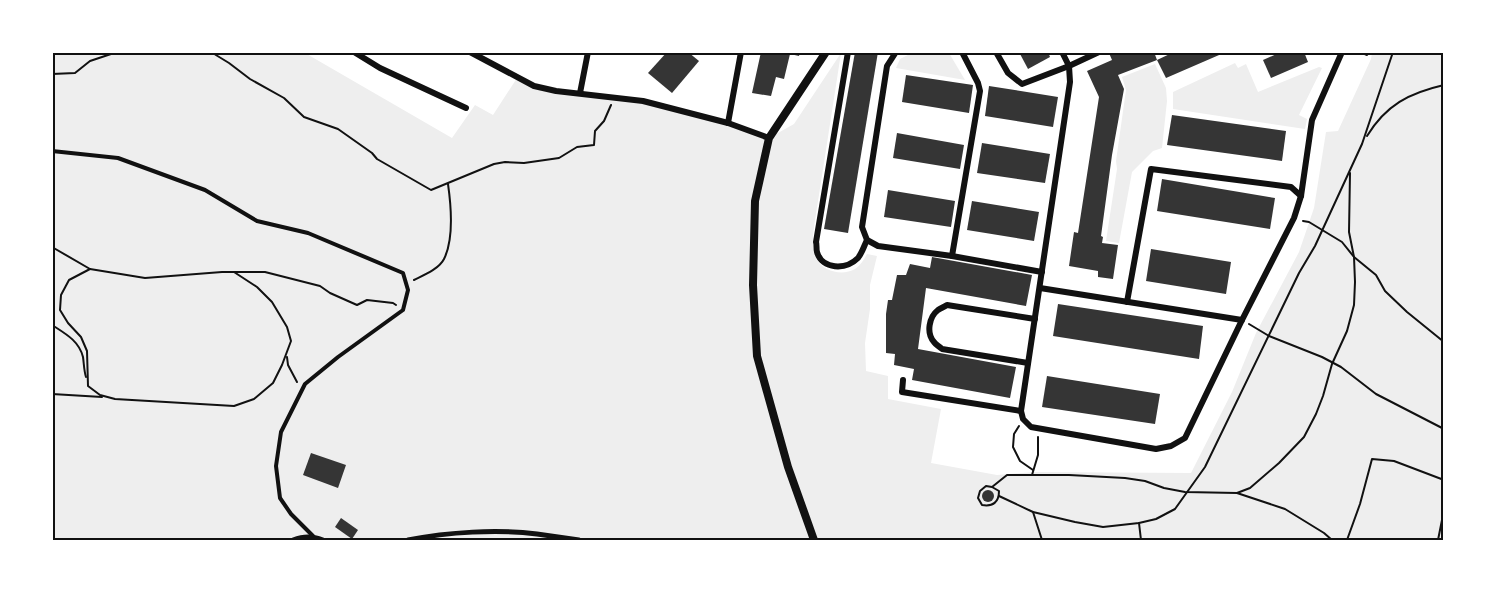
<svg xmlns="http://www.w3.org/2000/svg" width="1496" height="593" viewBox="0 0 1496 593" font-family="'Golos Text',sans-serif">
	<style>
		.green { fill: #eee }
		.building { fill: #353535 }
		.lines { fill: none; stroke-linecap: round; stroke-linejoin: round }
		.path { stroke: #111; stroke-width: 2 }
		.service { stroke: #111; stroke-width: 4 }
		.pedestrian { stroke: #111; stroke-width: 5 }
		.minor { stroke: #111; stroke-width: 6 }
		.tertiary { stroke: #111; stroke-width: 8 }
		.neatline { fill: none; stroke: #111; stroke-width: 2 }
	</style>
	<rect width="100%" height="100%" fill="#fff"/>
	<g class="green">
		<path d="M52 53H305L452 138 475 105 493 115 517 78 534 86 667 107 769 138 794 124 841 53 814 227C813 237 811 250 817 260 824 272 843 276 855 269 861 265 864 259 867 254L877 256 870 285V309L865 343 866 371 888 376V399L941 409 931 463 997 475 1035 472 1191 473 1232 392 1256 333 1299 252 1314 208 1326 132 1338 131 1371 59 1372 53H1443V540H53Z"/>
		<path d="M912 53H949L965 80 896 68 900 59Z"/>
		<path d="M1235 63 1238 68 1246 64 1258 92 1319 67 1322 68 1299 115 1307 119 1305 129 1173 109V92Z"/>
		<path d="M1155 64 1166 88 1167 101 1162 148 1153 151 1132 172 1119 243 1106 241 1117 169 1116 161 1126 90 1122 77Z"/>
	</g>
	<g class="building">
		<path d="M667 52H688L699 61 672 93 648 73Z"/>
		<path d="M761 52H800L799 56 790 54 784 79 776 77 771 96 752 93Z"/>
		<path d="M855 52H878L848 233 824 229Z"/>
		<path d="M1019 52H1048L1050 57 1028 69Z"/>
		<path d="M1111 52H1154L1157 60 1174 52H1226L1166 78 1157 60 1118 75 1124 89 1112 155 1101 236 1103 237 1102 243 1118 245 1113 279 1098 277V271L1069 266 1074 232 1078 233 1099 97 1087 71 1112 60 1109 53Z"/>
		<path d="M1281 52H1304L1308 62 1271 78 1263 60Z"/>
		<path d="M906 75 973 85 969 113 902 102Z"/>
		<path d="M989 86 1058 97 1053 127 985 116Z"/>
		<path d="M1172 115 1286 131 1282 161 1167 145Z"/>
		<path d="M897 133 964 145 960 169 893 158Z"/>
		<path d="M982 143 1050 154 1045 183 977 173Z"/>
		<path d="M1162 179 1275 198 1270 229 1157 211Z"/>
		<path d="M888 190 955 201 951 227 884 217Z"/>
		<path d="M972 201 1039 212 1034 241 967 230Z"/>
		<path d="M1151 249 1231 262 1226 294 1146 281Z"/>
		<path d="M932 257 1032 275 1026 306 926 288 918 349 1016 367 1010 398 912 380 914 369 894 365 895 354 886 353V314L888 300H892L897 275H906L910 264 930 268Z"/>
		<path d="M1058 304 1203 326 1199 359 1053 336Z"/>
		<path d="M1047 376 1160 394 1155 424 1042 407Z"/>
		<path d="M311 453 346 465 338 488 303 475Z"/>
		<circle cx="988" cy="496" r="6"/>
		<path d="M341 518 358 530 352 539 335 527Z"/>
	</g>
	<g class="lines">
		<g class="path">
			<path d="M211 52 229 63 250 79 284 98 304 117 338 129 372 153 377 159 431 190 494 164 505 162 524 163 559 158 577 147 594 145 595 131 604 121 611 105"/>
			<path d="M1360 52 1367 55 1369 52"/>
			<path d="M52 74 75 73 90 61 117 52"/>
			<path d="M1367 136C1386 105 1409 93 1444 85"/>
			<path d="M1303 221 1309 222 1342 242 1354 257 1376 275 1385 291 1407 312 1444 342"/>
			<path d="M52 247 90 269 145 278 222 272H265L320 286 330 293 357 305 367 300 393 303 396 305"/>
			<path d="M90 269 69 280 61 295 60 310 68 323 81 337 87 351 88 386 100 395 115 399 234 406 254 399 273 383 282 365 291 341 287 327 272 302 257 287 234 272"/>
			<path d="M414 280C424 275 439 269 444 259 454 239 451 205 448 184"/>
			<path d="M1249 324 1269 336 1322 357 1341 367 1376 394 1444 429"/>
			<path d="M52 325C66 334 79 341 83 357 84 364 84 371 86 377"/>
			<path d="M287 357 288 365 297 382"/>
			<path d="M52 394 102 397"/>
			<path d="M1019 426 1014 434 1013 447 1020 461 1033 470"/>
			<path d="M1032 475 1038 455V437"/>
			<path d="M992 487 999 491C999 502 993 507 982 505L978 498 980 491 986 486 992 487 1007 475H1069L1125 478 1145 481 1164 488 1185 492 1237 493 1250 488 1279 463 1304 437 1316 414 1323 396 1332 364 1347 331 1354 305 1355 282 1354 257 1349 232 1350 173"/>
			<path d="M1237 493 1285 509 1324 533 1332 540"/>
			<path d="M999 496 1033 512 1075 522 1103 527 1139 523 1156 519 1175 509 1205 467 1299 273 1315 246 1362 144 1393 52"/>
			<path d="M1033 512 1042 540"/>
			<path d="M1139 523 1141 540"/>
			<path d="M1347 540 1360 504 1372 459 1394 461 1444 480"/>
			<path d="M1438 540 1444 510"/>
		</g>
		<path class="service" d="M52 151 118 158 205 190 257 221 308 233 403 273 408 290 403 310 338 357 305 384 281 432 276 466 280 498 291 514 313 536"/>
		<g class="pedestrian">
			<path d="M293 540C304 536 312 536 323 540"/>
			<path d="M408 540C448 532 497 529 537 534 551 536 565 538 579 540"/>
		</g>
		<g class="minor">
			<path d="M354 52 380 68 466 108"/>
			<path d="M470 52 534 86 556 91 643 101 728 123 769 138"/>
			<path d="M848 52 816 242C817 245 816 249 817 252 822 270 846 270 858 258 862 253 864 246 867 240"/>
			<path d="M896 52 887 66 862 227 867 240 878 246 952 256 1042 272"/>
			<path d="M996 52 1008 73 1022 84 1069 66 1099 52"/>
			<path d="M1062 52 1069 66 1070 82 1021 411 1023 419 1031 427 1156 449 1171 446 1185 438 1242 320 1294 218 1301 196 1312 120 1342 52"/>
			<path d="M580 93 588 52"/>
			<path d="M728 123 741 52"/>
			<path d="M952 256 980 91 978 83 962 52"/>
			<path d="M1040 288 1242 320"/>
			<path d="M1127 302 1151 169 1291 187 1301 196"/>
			<path d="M1028 363 942 349C939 346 936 345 934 342 926 333 929 317 938 310 941 308 944 307 947 305L1035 319"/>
			<path d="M903 380 902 392 1021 411"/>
		</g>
		<path class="tertiary" d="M814 540 788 467 757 356 753 285 755 201 769 138 826 52"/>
	</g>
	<rect width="1496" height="593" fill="none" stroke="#ffffff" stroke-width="108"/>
	<rect x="54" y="54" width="1388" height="485" class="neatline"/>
</svg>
